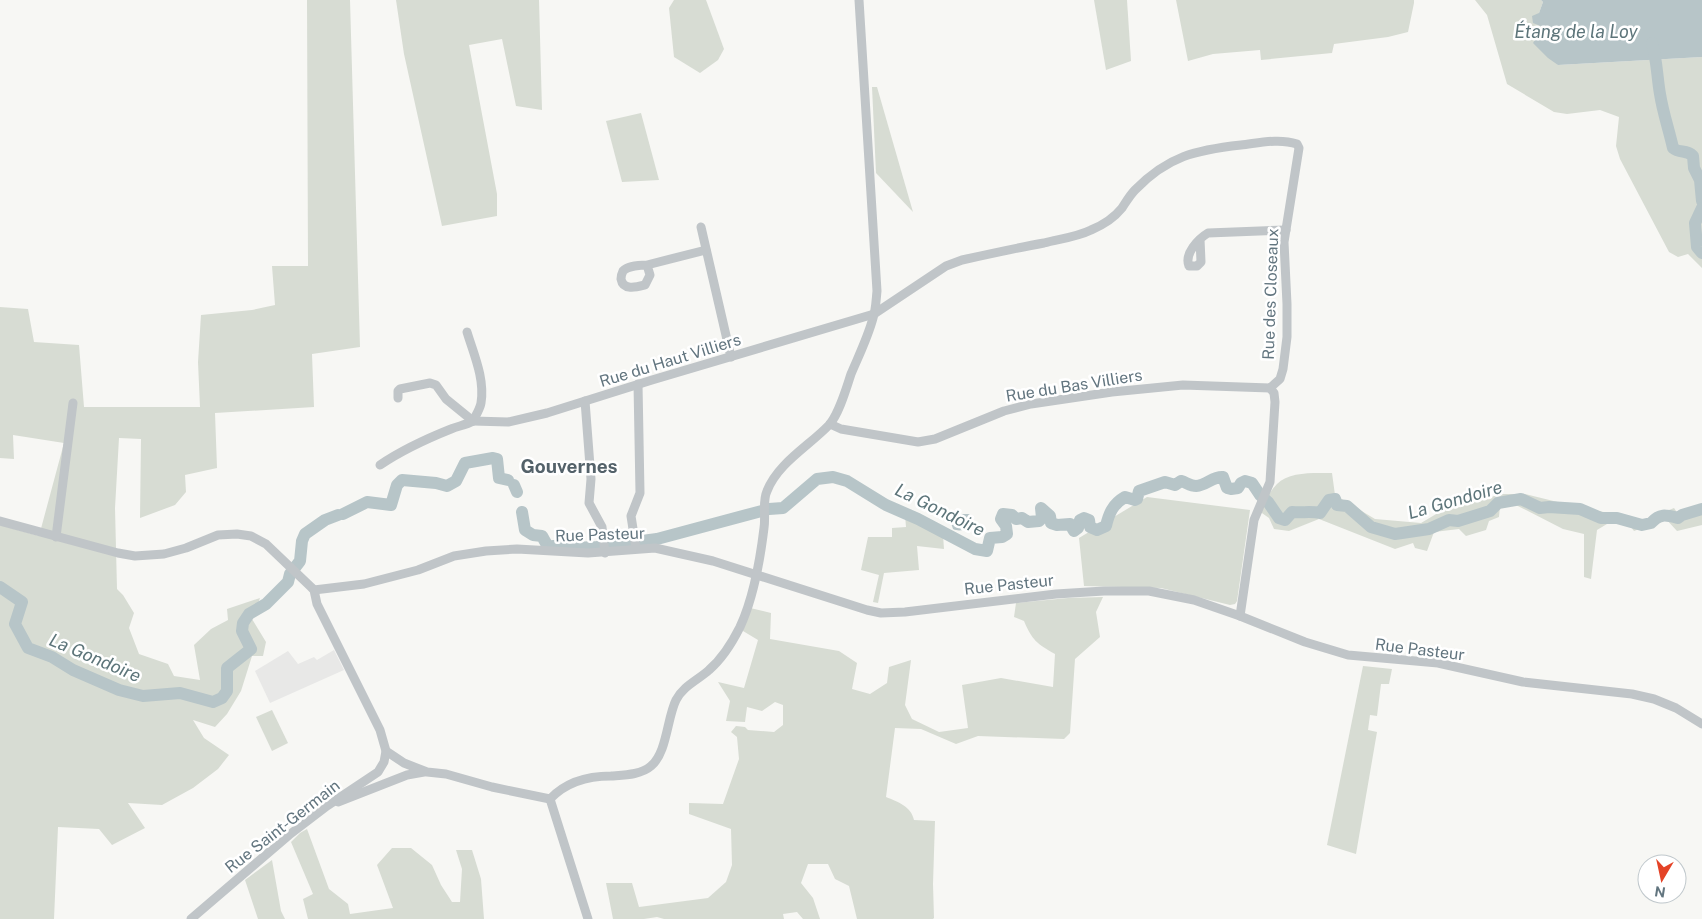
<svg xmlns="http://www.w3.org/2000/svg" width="1702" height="919" viewBox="0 0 1702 919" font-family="'Public Sans',sans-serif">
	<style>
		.built { fill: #e8e8e7 }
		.green { fill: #d7dcd3 }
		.water { fill: #b7c5c8 }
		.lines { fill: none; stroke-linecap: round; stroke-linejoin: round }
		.river { stroke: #b7c5c8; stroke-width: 12 }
		.minor { stroke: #c0c5c8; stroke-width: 9 }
		.labels { text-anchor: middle; stroke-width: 5; stroke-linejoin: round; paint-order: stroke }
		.street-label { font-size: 16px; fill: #62757f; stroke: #fff }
		.water-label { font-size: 18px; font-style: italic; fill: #5d757a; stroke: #fff }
		.quarter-label { font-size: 19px; font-weight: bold; fill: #54626a; stroke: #fff }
	</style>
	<rect width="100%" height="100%" fill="#f7f7f4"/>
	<path class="built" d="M334 650 344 670 270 703 255 671 288 651 298 664 314 657 317 660Z"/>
	<g class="green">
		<path d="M307 0H350L360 347 312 354 314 407 215 413 217 468 185 475 186 492 175 505 140 518 141 439 119 438 115 508 117 589 123 595 134 613 129 628 139 654 168 664 174 676 200 680 194 645 211 629 228 620 227 609 260 598 252 619 266 642 263 656H252L241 691 227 714 215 727 193 720 204 738 229 755 218 769 193 788 162 805 128 803 145 828 112 845 99 829 58 827 54 919H0V525L39 536 64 443 13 435 14 459 0 458V307L28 309 34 342 79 345 84 407H200L198 362 201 315 252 310 275 305 272 266H308Z"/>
		<path d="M396 0H539L542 110 516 106 502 39 469 45 497 194V216L442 226 404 54Z"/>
		<path d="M674 0H706L724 49 718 60 700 73 674 57 669 8Z"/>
		<path d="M1094 0H1127L1131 61 1106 70Z"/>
		<path d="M1176 0H1414V3L1408 32 1388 37 1334 44 1332 53 1261 60 1260 50 1213 54 1188 61Z"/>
		<path d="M1475 0H1541L1543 2 1539 13 1544 27 1539 36 1558 65 1702 57V268L1688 254 1678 257 1669 252 1620 159 1616 146 1619 117 1600 110 1567 114 1554 112 1507 84 1487 15Z"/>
		<path d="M872 87H877L913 212 876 173Z"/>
		<path d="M641 113 659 180 622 182 606 121Z"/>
		<path d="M1332 473 1335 495 1375 519 1421 523 1448 507 1503 494H1525L1578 507 1645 520 1674 508 1678 514 1702 510V525L1677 531 1665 518H1658L1652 524 1634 531 1631 527 1612 521 1597 530 1591 579 1584 577V534L1563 529 1514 504 1500 506 1499 517 1489 521 1486 530 1466 536 1459 529 1434 532 1427 551 1415 548 1413 543 1395 549 1319 519 1289 531 1274 529 1269 518 1259 511C1265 502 1269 492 1277 484 1289 471 1316 473 1332 473Z"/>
		<path d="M1147 497 1250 510 1237 601 1235 604 1230 605 1161 588 1084 586 1079 538Z"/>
		<path d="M905 515 943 535 944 549 917 546 919 570 884 573 878 603 873 602 879 575 861 570 868 537H892V528L906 527Z"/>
		<path d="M1103 597 1096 612 1100 637 1075 659 1070 733 1064 739 978 736 956 744 921 729 895 728 886 797C898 802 911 806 914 820L935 821 933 884 934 918 933 919H857L849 886 835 879 828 864H808L801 883 813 898 820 919H803L797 912 783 914 784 919H664L657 917 644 919H613L606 883H632L639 907 708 898 726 882 732 865 731 829 689 814V803L723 804 739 759 737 737 731 732 736 726 745 727 748 730 774 732 783 725V705L775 702 762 711 747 707 745 722 726 721 730 701 718 682 744 688 758 640 738 628 746 607 771 613 770 639 839 651 857 663 852 689 870 694 887 683 889 667 911 660 905 705 912 719 939 732 968 728 962 685 1001 678 1053 687 1055 654C1037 644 1032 640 1024 621L1014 617 1016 603 1068 598Z"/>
		<path d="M1363 666 1392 669 1389 684H1381L1377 716 1370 715 1368 730 1377 732 1356 854 1327 845Z"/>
		<path d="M272 710 288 743 272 751 256 717Z"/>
		<path d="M307 829 329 889 348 904 350 914 393 908 377 865 392 848H411L432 865 441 885 452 902H460L462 869 456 850H472L481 879 484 919H308L303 899 313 894 291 842 300 833Z"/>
		<path d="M272 860 281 911 285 919H258L245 880Z"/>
	</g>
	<g class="water">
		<path d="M1541 0H1702V57L1558 65 1548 58 1533 43 1543 27 1533 23 1532 16 1539 13 1543 2Z"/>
		<path d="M963 514H970L972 520C969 528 962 533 953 529L951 523 955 518Z"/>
	</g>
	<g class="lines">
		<g class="river">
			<path d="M1652 43C1657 60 1657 77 1660 94 1663 113 1669 130 1673 148 1680 154 1686 149 1693 156L1694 168 1700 180 1702 201"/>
			<path d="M1702 208 1695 223 1697 247 1702 253"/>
			<path d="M514 485 517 492"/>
			<path d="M522 512 525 530 533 535 542 536 547 545"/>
			<path d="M343 514 367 502 391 505 397 485 402 480 436 483 447 486 456 481 465 463 493 458 497 459 499 478 508 480"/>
			<path d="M553 546 569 548 597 547 657 539 769 509 783 508 817 479 833 477 847 481 886 505 918 519 975 549 987 551 990 538 1002 537 1007 534 1006 526 1001 519 1003 514 1012 515 1016 519 1022 518 1028 522 1039 521 1042 518 1041 508 1050 516 1051 523 1057 525 1070 524 1074 531 1078 528 1080 520 1084 518 1089 520 1090 527 1097 530 1106 526C1109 513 1113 504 1125 497L1135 500 1137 499 1139 491 1165 482 1175 485 1181 481C1186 482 1190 486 1196 486 1207 485 1213 476 1223 477L1227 488 1231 489 1238 488 1241 483 1245 481 1252 483 1260 495 1268 502 1279 518 1285 520 1292 512C1302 513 1311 511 1320 513L1329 500 1335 499 1337 505 1347 506 1371 527 1395 534 1429 529 1449 520 1458 521 1490 511 1498 503 1521 499 1540 508 1549 507 1580 509 1601 518H1617L1642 525 1651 523C1660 513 1666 515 1678 518L1682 515 1702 509"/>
			<path d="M0 587 22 602 15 624 28 648 52 657 73 670 119 690 143 696 180 693 213 702 222 698 227 691V668L251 649 242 631 243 623 249 614 266 604 288 582 290 574 300 561 302 541 305 534 325 520 338 515"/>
		</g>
		<g class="minor">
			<path d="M701 227 731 357"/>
			<path d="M1200 239 1201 262 1197 266H1189C1184 254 1198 239 1208 233L1286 230"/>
			<path d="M647 265C641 265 628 266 623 271 622 273 621 276 621 279 623 291 637 287 645 285L650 275 647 265 706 250"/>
			<path d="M467 332C474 355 485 379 481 403 480 409 476 415 473 421"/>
			<path d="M398 398V391L400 389 430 383 436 385 446 399 473 421 508 422 547 413 652 380 874 314 946 266 962 260C989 254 1016 248 1044 243 1059 239 1077 237 1091 230 1103 225 1114 218 1122 208 1126 202 1130 195 1135 190 1168 156 1196 150 1241 145 1259 143 1279 138 1297 144L1299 148 1284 242 1287 304V337L1283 369 1280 379 1270 388"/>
			<path d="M585 401 591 479 589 503 602 527 605 553"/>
			<path d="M830 424 841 429 918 442 935 439 1004 411 1031 404 1112 392 1183 385 1270 388"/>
			<path d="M380 465C402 450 426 439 451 429 458 426 466 425 473 421"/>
			<path d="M0 521 118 553 135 556 164 554 186 548 218 535 237 534 251 536 266 544 311 587 314 590 317 604 380 730 386 751 384 762 378 772 327 806 289 835 191 919"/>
			<path d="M56 537 73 403"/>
			<path d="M636 548 631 516 640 493 638 384"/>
			<path d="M314 590 364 584 418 570 454 556 486 551 517 549 588 553 655 548 713 561 867 610 881 613 905 612 1056 594 1104 591H1149L1194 600 1240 616 1305 642 1348 655 1438 663 1523 682 1632 694 1654 699 1676 708 1702 724"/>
			<path d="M1240 616 1254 520 1270 482 1275 402 1274 393 1270 388"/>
			<path d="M386 751 404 763 427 772 446 774 492 787 550 799"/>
			<path d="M550 799C566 782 588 776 611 776 624 775 641 775 651 766 667 753 667 718 676 700 683 686 698 680 709 670 723 658 732 643 740 627 754 597 760 561 764 528 766 516 762 502 767 491 778 463 809 446 829 425 839 414 846 389 851 374 859 355 868 337 873 318 876 309 876 300 877 291L859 0"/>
			<path d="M550 799 588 919"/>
			<path d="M338 802 407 775 424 772"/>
		</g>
	</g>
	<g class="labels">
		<g class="street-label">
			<text transform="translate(1270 294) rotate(-88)" y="6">Rue des Closeaux</text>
			<text transform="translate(670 360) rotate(-17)" y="6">Rue du Haut Villiers</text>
			<text transform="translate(1074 385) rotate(-9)" y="6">Rue du Bas Villiers</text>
			<text transform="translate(600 534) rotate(-2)" y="6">Rue Pasteur</text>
			<text transform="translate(1009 584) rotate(-6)" y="6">Rue Pasteur</text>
			<text transform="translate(1420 649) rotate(7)" y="6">Rue Pasteur</text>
			<text transform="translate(282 826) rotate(-38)" y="6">Rue Saint-Germain</text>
		</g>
		<g class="water-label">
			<text x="1576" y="38">Étang de la Loy</text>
			<text transform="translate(1455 500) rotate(-16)" y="6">La Gondoire</text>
			<text transform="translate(940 510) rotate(26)" y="6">La Gondoire</text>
			<text transform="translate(95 658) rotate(23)" y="6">La Gondoire</text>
		</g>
		<g class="quarter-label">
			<text x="569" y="473">Gouvernes</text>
		</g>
	</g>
	<g transform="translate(1662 879) rotate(189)"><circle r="24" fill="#ffffff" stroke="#c0c8cc"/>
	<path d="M0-4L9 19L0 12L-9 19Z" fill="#e44327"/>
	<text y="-8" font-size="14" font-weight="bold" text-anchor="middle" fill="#62757f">N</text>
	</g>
</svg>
